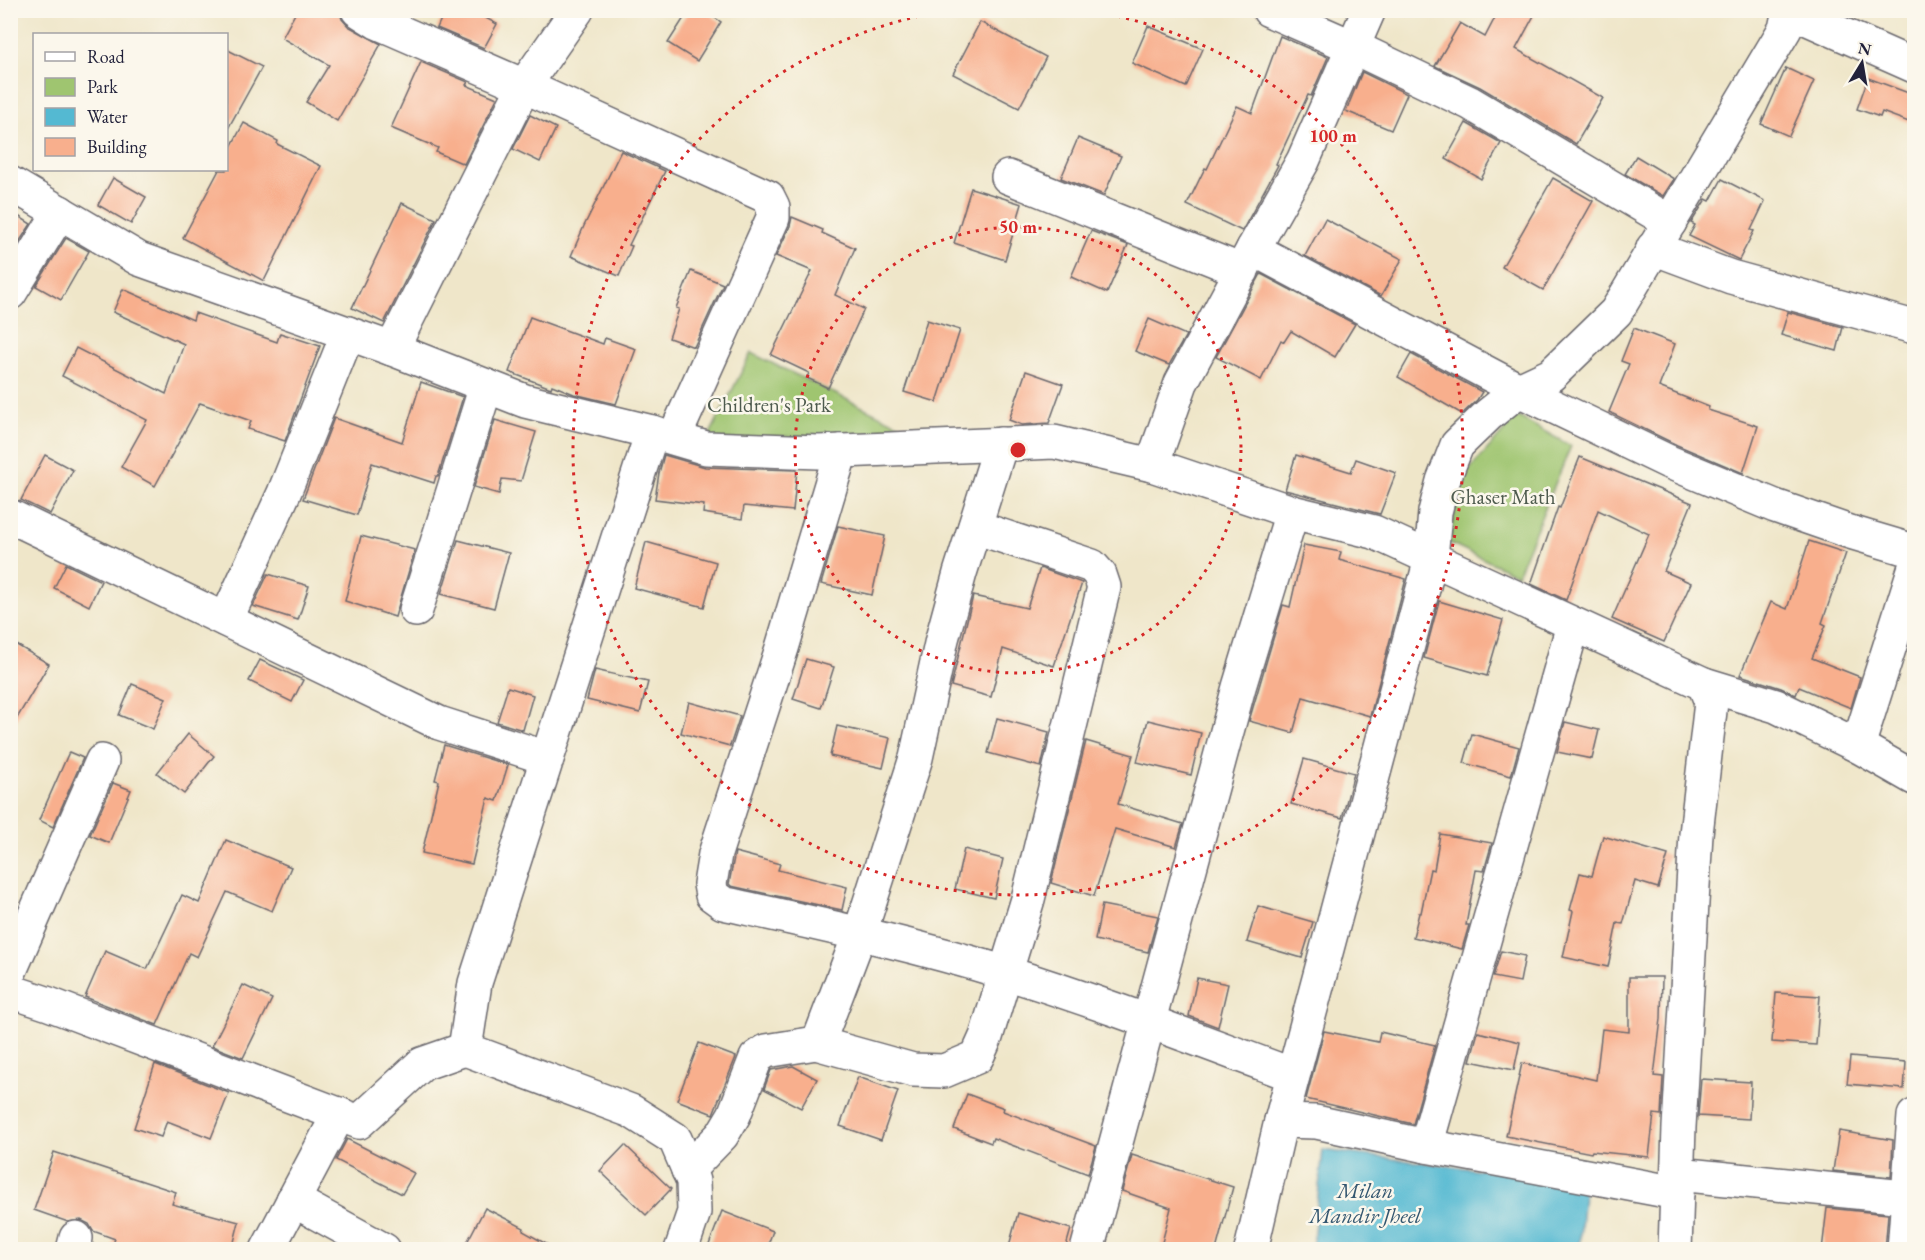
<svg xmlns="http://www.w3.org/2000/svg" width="1925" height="1260" viewBox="0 0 1925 1260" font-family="'EB Garamond',serif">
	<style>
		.green { fill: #9fc570; stroke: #607456; stroke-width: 1.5 }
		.water { fill: #54b9d2; stroke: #3b6e86; stroke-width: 1.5 }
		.building { fill: #f8af8d }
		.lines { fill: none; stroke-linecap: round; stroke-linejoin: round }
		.minor-casing { stroke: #6a676d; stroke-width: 36 }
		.minor { stroke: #fff; stroke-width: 33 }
		.ring { fill: none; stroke: #d62828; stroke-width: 3; stroke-dasharray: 3 6 }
		.labels { text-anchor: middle; stroke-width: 5; stroke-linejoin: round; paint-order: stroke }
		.park-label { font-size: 21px; fill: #4e5b4e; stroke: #fbf7ec }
		.water-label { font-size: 22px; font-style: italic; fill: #345770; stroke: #fbf7ec }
		.centre { fill: #d62828; stroke: #fbf7ec; stroke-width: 3 }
		.ring-label { font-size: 18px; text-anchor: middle; font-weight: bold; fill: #d62828; stroke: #fbf7ec; stroke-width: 5; stroke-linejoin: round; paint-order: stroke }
	</style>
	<rect width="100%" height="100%" fill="#fbf7ec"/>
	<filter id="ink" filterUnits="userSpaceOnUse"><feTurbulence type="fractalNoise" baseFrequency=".0167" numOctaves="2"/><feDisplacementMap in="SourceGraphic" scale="12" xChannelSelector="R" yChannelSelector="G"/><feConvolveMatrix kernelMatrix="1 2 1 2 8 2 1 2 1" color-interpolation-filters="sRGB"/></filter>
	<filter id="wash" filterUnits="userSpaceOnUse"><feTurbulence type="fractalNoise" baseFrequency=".008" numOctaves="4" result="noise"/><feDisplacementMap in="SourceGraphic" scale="24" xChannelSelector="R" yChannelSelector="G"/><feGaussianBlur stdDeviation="1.35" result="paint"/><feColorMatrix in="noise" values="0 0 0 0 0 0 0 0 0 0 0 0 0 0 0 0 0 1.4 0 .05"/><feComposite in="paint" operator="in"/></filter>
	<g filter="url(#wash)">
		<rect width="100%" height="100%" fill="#efe6c9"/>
		<g class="green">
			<path d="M751 353 900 425 892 441 707 440Z"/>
			<path d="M1517 416 1571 446 1517 575 1448 542 1462 478Z"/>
		</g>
		<path class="water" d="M1323 1150 1585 1183 1579 1249 1312 1250Z"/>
		<g id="blocks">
			<g class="building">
				<path d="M297 10H339L342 19 348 26 381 44 337 121 306 102 329 65 282 38Z"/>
				<path d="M445 10H471L497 24 484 48 437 28Z"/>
				<path d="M689 10H703L721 22 697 61 668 43Z"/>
				<path d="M1499 10H1537L1516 49 1603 98 1576 144 1480 87 1435 66 1460 23 1485 37Z"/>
				<path d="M980 22 1046 57 1019 108 953 74Z"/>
				<path d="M1148 26 1203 49 1186 87 1132 63Z"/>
				<path d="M1280 36 1328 57 1311 96 1308 95 1276 164 1278 165 1242 231 1187 205 1205 168 1207 169 1237 106 1252 113Z"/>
				<path d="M226 49 262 67 226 132Z"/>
				<path d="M421 62 468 82 466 85 497 98 464 164 436 152 438 148 391 128Z"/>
				<path d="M1786 68 1814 81 1789 136 1761 124Z"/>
				<path d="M1362 72 1407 94 1391 130 1346 111Z"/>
				<path d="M1868 78 1914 95V124L1882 112 1880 117 1857 109Z"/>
				<path d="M530 115 556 128 540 162 513 149Z"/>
				<path d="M244 123 278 141 277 144 321 166 264 281 183 238 219 170H226V156Z"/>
				<path d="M1466 123 1501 143 1481 179 1446 159Z"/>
				<path d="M1078 138 1121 156 1104 195 1061 178Z"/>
				<path d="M621 151 665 171 629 245 632 246 619 276 571 256 584 226Z"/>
				<path d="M1636 156 1674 179 1663 196 1625 174Z"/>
				<path d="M113 178 146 197 131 224 98 205Z"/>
				<path d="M1553 178 1593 201 1543 290 1502 267Z"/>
				<path d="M1722 179 1765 201 1751 230 1754 231 1739 260 1689 236 1695 225 1691 223 1706 199 1710 201Z"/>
				<path d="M971 188 1022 204 1005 260 954 243Z"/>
				<path d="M402 203 436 219 384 323 352 308Z"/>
				<path d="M10 211 31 224 10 256Z"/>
				<path d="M792 217 823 230 822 233 855 248 835 295 864 309 828 388 807 378 809 373 771 355 812 271 776 256 790 226Z"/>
				<path d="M1325 219 1402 259 1381 296 1305 256Z"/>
				<path d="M1091 231 1128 245 1107 293 1071 277Z"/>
				<path d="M66 238 89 251 61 300 36 286Z"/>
				<path d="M691 271 723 284 694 347 669 338 679 309 676 308Z"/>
				<path d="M1261 274 1355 324 1335 357 1291 331 1284 342 1281 340 1261 380 1216 357Z"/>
				<path d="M123 289 193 320 195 313 277 342 280 333 320 346 285 441 248 429 251 421 200 403 155 486 121 467 147 420 62 376 76 348 166 394 184 344 113 312Z"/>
				<path d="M1788 312 1843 327 1837 351 1781 335Z"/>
				<path d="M530 317 603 344 605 338 636 349 616 404 574 394 552 385 551 388 509 372Z"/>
				<path d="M1149 319 1186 335 1169 365 1135 351Z"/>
				<path d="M927 320 960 330 937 402 904 392Z"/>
				<path d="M1634 328 1675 344 1659 387 1709 407 1708 410 1758 426 1743 473 1677 445 1609 412 1629 364 1621 361Z"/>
				<path d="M1411 354 1482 392 1477 400 1462 414 1398 377Z"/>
				<path d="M1026 371 1063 384 1049 423 1022 425 1009 420Z"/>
				<path d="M421 382 463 397 438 476H436L434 483 372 463 357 515 303 499 334 418 402 442Z"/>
				<path d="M495 420 536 432 521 481 502 479 499 494 474 487Z"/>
				<path d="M45 455 73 470 50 514 21 500Z"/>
				<path d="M664 455 705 467 797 470 793 511 744 506 742 519 703 513 704 505 655 499 659 473Z"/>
				<path d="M1296 455 1351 472 1356 459 1396 473 1380 514 1285 490Z"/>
				<path d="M1580 457 1692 503 1664 571 1691 583 1664 642 1612 619 1649 534 1598 510 1566 600 1531 584 1558 507 1560 508Z"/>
				<path d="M838 526 885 536 872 595 821 584Z"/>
				<path d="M361 536 415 550 395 617 345 601Z"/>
				<path d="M458 540 509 553 494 608 441 594Z"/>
				<path d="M1809 541 1846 553 1822 623 1826 625 1812 658 1860 677 1851 708 1799 687 1796 695 1781 688 1740 675 1771 602 1787 609Z"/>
				<path d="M646 542 716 562 704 607 634 588Z"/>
				<path d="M1304 545 1341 552 1339 560 1406 579 1370 716 1303 697 1293 733 1249 721 1283 605 1290 607Z"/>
				<path d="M66 564 101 581 89 606 54 588Z"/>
				<path d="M1040 568 1082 583 1054 666 1003 649 991 697 951 686 973 596 1027 608Z"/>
				<path d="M268 574 309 586 298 620 253 606Z"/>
				<path d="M1439 601 1503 620 1487 676 1424 658Z"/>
				<path d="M10 641 49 664 10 730Z"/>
				<path d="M806 659 834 667 821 708 793 699Z"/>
				<path d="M260 660 303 680 292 702 249 681Z"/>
				<path d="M595 670 648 682 640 713 587 700Z"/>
				<path d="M132 684 166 698 153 729 119 715Z"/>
				<path d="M508 687 533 695 523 730 497 722Z"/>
				<path d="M689 702 740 716 730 746 681 733Z"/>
				<path d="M997 718 1049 732 1041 767 988 753Z"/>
				<path d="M1148 720 1201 733 1191 775 1137 762Z"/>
				<path d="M1565 722 1599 730 1592 759 1557 752Z"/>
				<path d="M837 726 890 738 883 768 830 756Z"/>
				<path d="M188 734 214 756 184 794 157 773Z"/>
				<path d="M1472 734 1519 747 1511 776 1464 763Z"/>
				<path d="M1086 741 1133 755 1118 804 1183 824 1176 847 1115 829 1094 896 1051 883Z"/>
				<path d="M444 745 508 765 497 801 488 798 472 864 422 853 439 781 435 780Z"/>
				<path d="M69 752 83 758 53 827 39 820Z"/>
				<path d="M1304 759 1354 773 1342 818 1291 804Z"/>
				<path d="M113 783 131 790 109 843 90 835Z"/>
				<path d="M1440 834 1492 843 1484 871 1476 870 1466 925H1469L1462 949 1413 937 1419 913H1421L1430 869 1434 870Z"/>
				<path d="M1603 836 1668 855 1658 888 1635 881 1623 924 1617 923 1608 967 1563 957 1573 911 1570 910 1580 873 1592 876Z"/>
				<path d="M226 840 291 867 272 911 227 892 197 957 189 953 157 1025 85 997 105 951 147 969 182 895 199 903Z"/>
				<path d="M964 849 1003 859 994 898 955 889Z"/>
				<path d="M735 852 780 864 778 870 847 887 842 910 731 886 729 884Z"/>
				<path d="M1102 905 1158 916 1148 952 1095 940Z"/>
				<path d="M1258 906 1313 922 1302 958 1247 942Z"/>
				<path d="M1501 951 1525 956 1520 982 1493 977Z"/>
				<path d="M1629 977H1662L1661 1019 1654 1076 1663 1077 1661 1115 1654 1114 1649 1157 1592 1151 1591 1153 1506 1136 1522 1063 1596 1080 1602 1029 1629 1032Z"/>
				<path d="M1197 978 1228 984 1218 1027 1189 1016Z"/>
				<path d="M243 985 272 999 243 1058 212 1046Z"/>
				<path d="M1776 993 1820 996 1816 1045 1772 1042Z"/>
				<path d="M1324 1031 1378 1042 1380 1032 1435 1045 1413 1124 1306 1099Z"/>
				<path d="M1478 1032 1520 1042 1514 1070 1470 1061Z"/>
				<path d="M699 1043 736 1057 713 1114 677 1100Z"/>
				<path d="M1850 1057 1906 1062 1904 1089 1847 1084Z"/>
				<path d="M155 1064 229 1093 211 1138 167 1121 161 1137 134 1128Z"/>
				<path d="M793 1066 817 1079 801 1108 764 1089 771 1070Z"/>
				<path d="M858 1077 898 1091 881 1140 840 1126Z"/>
				<path d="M1701 1079 1751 1082 1749 1119 1698 1116Z"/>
				<path d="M967 1094 1004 1108 1003 1111 1096 1146 1088 1174 993 1138 991 1143 954 1129Z"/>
				<path d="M1839 1131 1893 1140 1891 1177 1833 1171Z"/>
				<path d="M347 1139 414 1173 402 1194 336 1160Z"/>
				<path d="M625 1145 671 1189 646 1215 600 1171Z"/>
				<path d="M54 1152 176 1192 172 1204 239 1222 232 1250H110L115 1239 93 1231 89 1224 81 1220 68 1222 34 1210Z"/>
				<path d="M1132 1155 1233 1187 1216 1250H1160L1171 1208 1122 1191Z"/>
				<path d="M485 1208 524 1228 523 1231 557 1250H463Z"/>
				<path d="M1827 1208 1888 1214 1885 1250H1822Z"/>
				<path d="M722 1211 773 1231 766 1250H707Z"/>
				<path d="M1018 1213 1071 1229 1065 1250H1023L1009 1246Z"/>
			</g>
		</g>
	</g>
	<g filter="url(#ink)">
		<use href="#blocks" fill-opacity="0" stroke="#6a676d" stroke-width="1.5"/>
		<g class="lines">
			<defs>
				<g id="minor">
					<path d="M358 10 377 22 524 86 768 197 773 207V218L674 438"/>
					<path d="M1269 10 1353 47 1470 103 1670 222"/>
					<path d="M1790 11 1914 66"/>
					<path d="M1008 177 1242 271"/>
					<path d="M10 183 139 259 392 349 525 401 652 432 706 448 819 452 1054 442 1152 465 1292 512 1374 532 1704 684 1711 702 1696 834 1679 1127 1675 1250"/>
					<path d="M1653 248 1731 277 1914 327"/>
					<path d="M1253 249 1519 390 1669 462 1775 506 1850 532 1914 551"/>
					<path d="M10 293 60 212"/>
					<path d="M392 349 524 86 577 10"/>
					<path d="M841 451 782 648 715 854 710 884 712 895 723 903C818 924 913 944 1006 973 1103 1003 1198 1040 1293 1075"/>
					<path d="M1152 465 1181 383 1253 249 1303 161 1369 10"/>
					<path d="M10 516 439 723 547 758"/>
					<path d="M416 610 486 386"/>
					<path d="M226 620 284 493 348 333"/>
					<path d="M1704 684 1776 706 1858 746 1914 778"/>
					<path d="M1858 746 1914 570"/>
					<path d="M10 971 102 761"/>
					<path d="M10 991 49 1004 359 1122 422 1064 465 1049 631 1111 675 1139 693 1181 694 1212 681 1250"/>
					<path d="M816 1043 913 1070 944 1071 977 1057 986 1037 1028 899 1104 587 1100 575 1092 566 975 527"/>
					<path d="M465 1049 475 983 652 432"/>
					<path d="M1281 1121 1431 559 1435 512 1443 481 1457 445 1488 415 1519 390 1551 375 1616 312 1785 29 1789 10"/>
					<path d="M1426 1146 1677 1193"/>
					<path d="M688 1170 722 1135 734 1115 756 1058 766 1051 816 1043 820 1038 860 933 916 758 942 639 960 573 1001 444"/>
					<path d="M1678 1174 1914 1198"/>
					<path d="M293 1200 384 1250"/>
					<path d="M73 1250 76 1238"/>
					<path d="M267 1250 339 1114"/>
					<path d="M1087 1250 1239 687 1292 512"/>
					<path d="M1251 1250 1281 1121 1316 1122 1426 1146 1573 625"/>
					<path d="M1904 1250 1914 1116"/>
				</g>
			</defs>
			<use href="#minor" class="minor-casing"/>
			<use href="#minor" class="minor"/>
		</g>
	</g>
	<g class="ring">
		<circle cx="1018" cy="450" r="223"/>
		<path d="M1091 11A445 445 0 1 1 945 11"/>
	</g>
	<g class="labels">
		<g class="park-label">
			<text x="769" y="412">Children's Park</text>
			<text x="1503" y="504">Ghaser Math</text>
		</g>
		<g class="water-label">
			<text x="1365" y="1198">Milan<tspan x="1365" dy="25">Mandir Jheel</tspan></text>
		</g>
	</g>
	<circle cx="1018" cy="450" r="9" class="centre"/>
	<g class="ring-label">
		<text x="1333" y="142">100 m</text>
		<text x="1018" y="233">50 m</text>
	</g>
	<rect width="1925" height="1260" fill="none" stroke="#fbf7ec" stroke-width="36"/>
	<rect x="33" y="33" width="195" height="138" fill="#fbf7ec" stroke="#a4a2a5" stroke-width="1.5"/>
	<rect x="45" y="52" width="30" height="9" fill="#ffffff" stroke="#a4a2a5" stroke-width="1.5"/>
	<text x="87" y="63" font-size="18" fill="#22223b">Road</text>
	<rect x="45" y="78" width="30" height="18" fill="#9fc570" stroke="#a4a2a5" stroke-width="1.5"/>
	<text x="87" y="93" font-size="18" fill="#22223b">Park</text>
	<rect x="45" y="108" width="30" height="18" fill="#54b9d2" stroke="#a4a2a5" stroke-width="1.5"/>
	<text x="87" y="123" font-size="18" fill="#22223b">Water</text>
	<rect x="45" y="138" width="30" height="18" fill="#f8af8d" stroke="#a4a2a5" stroke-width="1.5"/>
	<text x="87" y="153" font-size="18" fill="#22223b">Building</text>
	<g transform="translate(1862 63) rotate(11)" stroke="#fbf7ec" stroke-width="4.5" paint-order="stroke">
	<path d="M0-4.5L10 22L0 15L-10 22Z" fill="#22223b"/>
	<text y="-9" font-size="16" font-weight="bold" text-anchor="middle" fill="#22223b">N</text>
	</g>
</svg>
